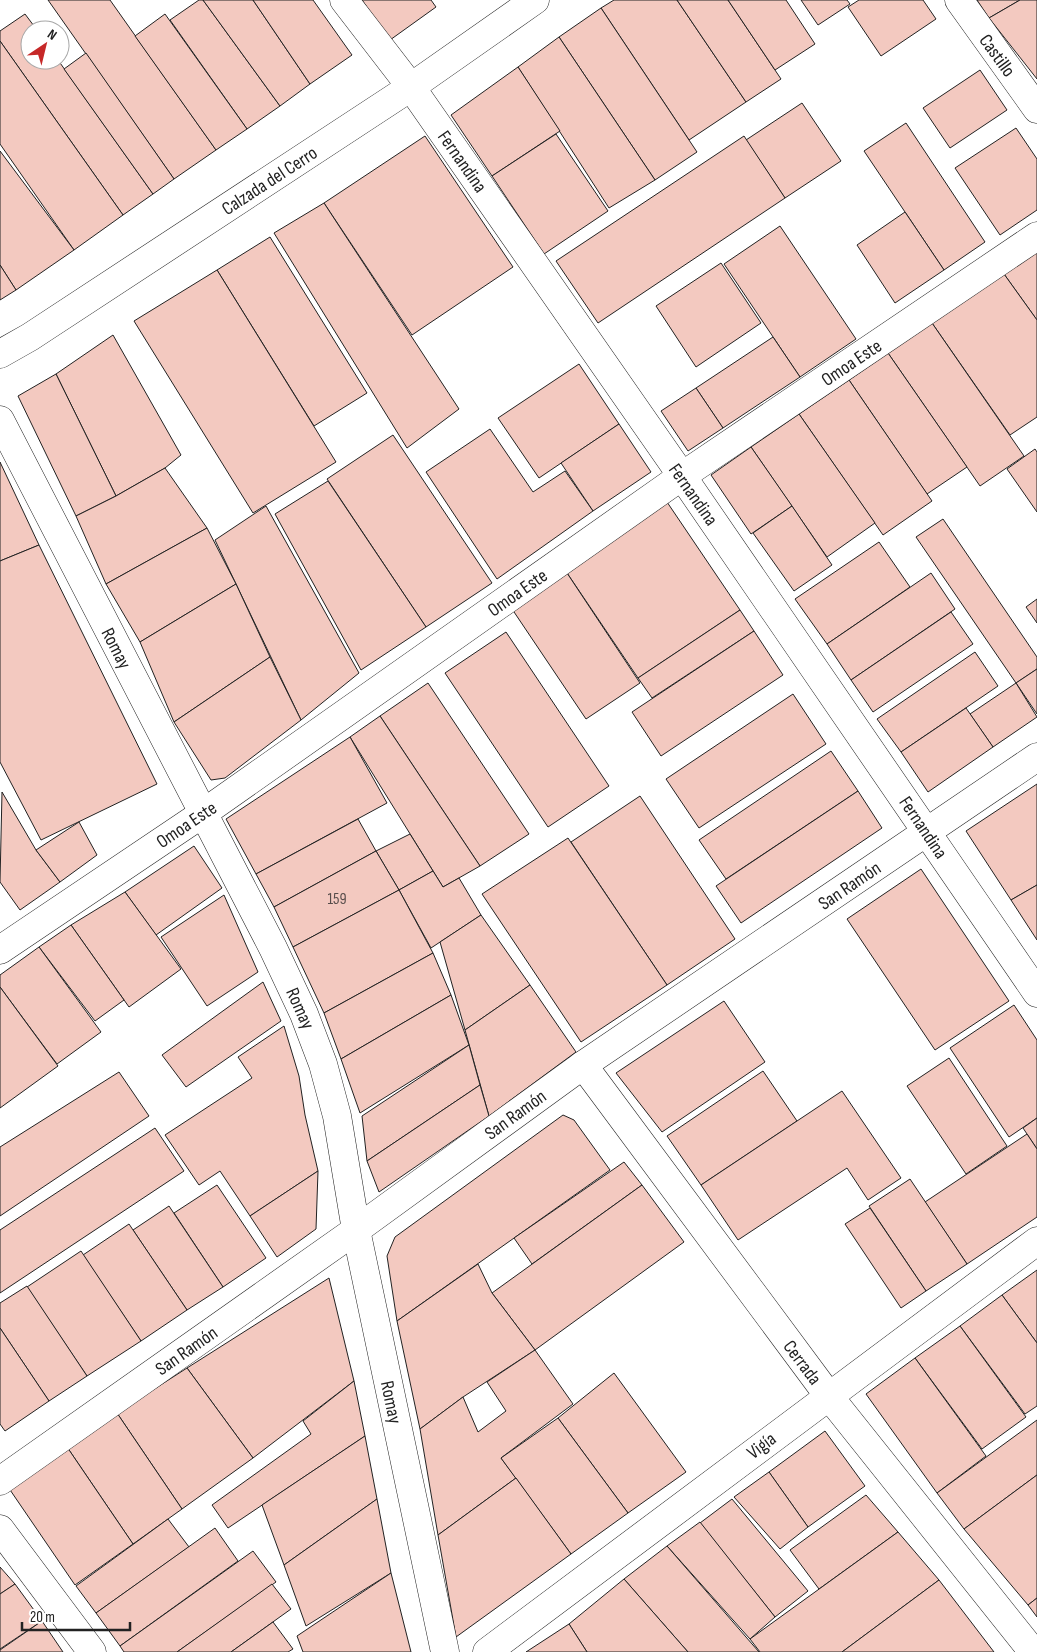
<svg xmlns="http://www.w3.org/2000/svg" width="1037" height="1652" viewBox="0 0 1037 1652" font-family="'Sofia Sans Condensed',sans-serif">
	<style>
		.building { fill: #f3c9c0; stroke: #222 }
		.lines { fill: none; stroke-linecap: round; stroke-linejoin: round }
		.street-casing { stroke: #222; stroke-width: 29 }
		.primary-casing { stroke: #222; stroke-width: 29 }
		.street { stroke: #fff; stroke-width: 28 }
		.primary { stroke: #fff; stroke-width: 28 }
		.labels { text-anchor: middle; stroke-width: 4; stroke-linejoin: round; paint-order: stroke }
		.number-label { font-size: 16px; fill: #564c4a }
		.street-label { font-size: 19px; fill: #222; stroke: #fff }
	</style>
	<rect width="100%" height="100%" fill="#fff"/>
	<g class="building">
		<path d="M48 0H110L216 150 174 179Z"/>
		<path d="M199 0H203L280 106 247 129 170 20Z"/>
		<path d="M203 0H253L310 84 280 106Z"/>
		<path d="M253 0H313L352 55 310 84Z"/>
		<path d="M362 0H431L436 7 390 40Z"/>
		<path d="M614 0H677L746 102 689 140 601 8Z"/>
		<path d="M677 0H728L781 79 746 102Z"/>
		<path d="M728 0H786L815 44 775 70Z"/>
		<path d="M801 0H847L850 4 818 25Z"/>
		<path d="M859 0H923L936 19 881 56 848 7Z"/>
		<path d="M977 0H1020L989 18Z"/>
		<path d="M1020 0H1037V79L989 18Z"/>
		<path d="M601 8 697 152 655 180 559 37Z"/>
		<path d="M25 14 37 30H30V60H58L153 194 123 215 0 41V31Z"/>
		<path d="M165 14 247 129 216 150 135 36Z"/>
		<path d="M559 37 655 180 609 208 518 67Z"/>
		<path d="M0 41 123 215 74 250 0 144Z"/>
		<path d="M86 53 174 179 153 194 64 69Z"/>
		<path d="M518 67 560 131 492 176 451 115Z"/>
		<path d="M980 70 1007 110 950 148 923 108Z"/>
		<path d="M802 103 841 161 785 198 746 140Z"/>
		<path d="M906 123 985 242 944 270 864 151Z"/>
		<path d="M1016 128 1037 159V210L1000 235 955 168Z"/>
		<path d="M556 134 608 211 544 254 492 176Z"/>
		<path d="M425 136 513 267 412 335 324 203Z"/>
		<path d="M744 136 785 198 598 323 556 261Z"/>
		<path d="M0 151 74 250 16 290 0 265Z"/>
		<path d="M324 203 459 409 407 448 274 233Z"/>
		<path d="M905 212 944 270 895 303 857 245Z"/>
		<path d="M780 226 856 339 800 377 724 264Z"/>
		<path d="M270 237 367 393 314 426 217 270Z"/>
		<path d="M1037 252V320L1004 274Z"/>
		<path d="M721 263 761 323 696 367 656 306Z"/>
		<path d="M0 265 16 290 0 300Z"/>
		<path d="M217 270 336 462 253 513 134 321Z"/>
		<path d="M1004 274 1037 320V417L1010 435 932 323Z"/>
		<path d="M932 323 1024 456 980 486 888 353Z"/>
		<path d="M113 335 181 455 165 468 116 496 56 374Z"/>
		<path d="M773 337 800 377 723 428 696 388Z"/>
		<path d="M888 353 967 467 927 494 849 380Z"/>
		<path d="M579 364 619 424 539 478 498 418Z"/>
		<path d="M56 374 116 496 76 516 18 396Z"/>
		<path d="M849 380 932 501 883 535 799 414Z"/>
		<path d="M696 388 723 428 688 451 661 411Z"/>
		<path d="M799 414 875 523 827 557 751 447Z"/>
		<path d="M619 424 651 472 593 511 561 463Z"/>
		<path d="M490 429 533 492 565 471 593 511 497 579 426 472Z"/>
		<path d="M393 435 492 583 426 627 327 479Z"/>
		<path d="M751 447 792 506 751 534 711 475Z"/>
		<path d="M1035 449 1037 452V512L1007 469Z"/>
		<path d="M0 462 39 545 0 561Z"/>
		<path d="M165 468 207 528 106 584 76 516 116 496Z"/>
		<path d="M328 481 426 627 361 670 275 514Z"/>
		<path d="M667 502 740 610 638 678 565 570Z"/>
		<path d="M266 506 359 673 301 720 215 540Z"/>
		<path d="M792 506 832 565 794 591 753 533Z"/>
		<path d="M943 519 1037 657V669L1016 683 916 537Z"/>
		<path d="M207 528 236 584 140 642 106 584Z"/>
		<path d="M879 542 910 587 827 644 795 599Z"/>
		<path d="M39 545 157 784 41 840 0 762V561Z"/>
		<path d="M565 570 640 683 586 719 510 606Z"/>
		<path d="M931 573 955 609 851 680 827 644Z"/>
		<path d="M236 584 270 657 174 722 140 642Z"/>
		<path d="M1037 599V623L1026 607Z"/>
		<path d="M740 610 754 631 652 698 638 678Z"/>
		<path d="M951 612 973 644 873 712 851 680Z"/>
		<path d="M754 631 783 675 661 756 632 712Z"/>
		<path d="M506 632 609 786 548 827 445 673Z"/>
		<path d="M975 652 998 686 901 752 877 719Z"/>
		<path d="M270 657 301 720 225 778 211 780 174 722Z"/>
		<path d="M1037 669V714L1016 683Z"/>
		<path d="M428 683 529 834 480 866 380 716Z"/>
		<path d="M1016 683 1037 717 993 747 970 714Z"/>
		<path d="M793 694 826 744 699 828 666 779Z"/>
		<path d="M966 708 993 747 928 792 901 752Z"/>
		<path d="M380 716 480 866 443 887 350 737Z"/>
		<path d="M350 737 387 803 256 874 226 819Z"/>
		<path d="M831 751 858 791 726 879 699 840Z"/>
		<path d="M1037 784V885L1011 900 966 831Z"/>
		<path d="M858 791 882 828 741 923 716 886Z"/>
		<path d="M2 792 36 850 60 882 20 910 0 882Z"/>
		<path d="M640 796 735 939 667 985 571 842Z"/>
		<path d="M358 819 376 851 274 907 256 874Z"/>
		<path d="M79 822 97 855 60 882 36 850Z"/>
		<path d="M410 834 433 871 399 890 376 851Z"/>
		<path d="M568 838 667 985 581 1042 482 894Z"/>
		<path d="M194 846 222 888 156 935 125 892Z"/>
		<path d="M376 851 399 890 293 947 274 907Z"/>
		<path d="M921 869 1009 1001 935 1050 847 919Z"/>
		<path d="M433 871 443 887 459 878 481 915 431 948 399 890Z"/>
		<path d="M1037 885V940L1011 900Z"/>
		<path d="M399 890 433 953 324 1013 293 947Z"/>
		<path d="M125 892 181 969 129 1007 71 925Z"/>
		<path d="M224 895 258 972 207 1006 161 937Z"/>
		<path d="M481 915 530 985 465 1030 440 942Z"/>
		<path d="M71 925 124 1000 95 1021 39 947Z"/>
		<path d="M39 947 101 1032 57 1064 0 987V975Z"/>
		<path d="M433 953 451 995 341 1059 324 1013Z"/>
		<path d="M263 982 281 1021 186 1087 162 1055Z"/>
		<path d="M530 985 576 1052 489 1116 465 1030Z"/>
		<path d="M0 987 58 1066 0 1108Z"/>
		<path d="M451 995 469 1045 360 1113 341 1059Z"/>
		<path d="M724 1001 765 1062 662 1132 616 1073Z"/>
		<path d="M1014 1005 1037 1040V1118L1009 1137 950 1048Z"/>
		<path d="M284 1026 299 1076 305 1115 318 1171 250 1216 220 1171 199 1185 165 1135 252 1078 238 1057Z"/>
		<path d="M469 1045 480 1085 367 1161 362 1116Z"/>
		<path d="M949 1058 1007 1146 966 1174 907 1086Z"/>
		<path d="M763 1071 797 1121 701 1185 667 1136Z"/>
		<path d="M119 1072 149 1116 0 1216V1147Z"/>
		<path d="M480 1085 489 1116 379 1192 367 1161Z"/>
		<path d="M842 1091 901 1178 868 1200 847 1168 738 1240 701 1185Z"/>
		<path d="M563 1115 574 1120 610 1170 397 1321 387 1256 395 1237Z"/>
		<path d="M1037 1118V1149L1023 1128Z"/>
		<path d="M155 1128 184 1171 0 1293V1230Z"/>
		<path d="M1027 1134 1037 1149V1217L967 1264 925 1202Z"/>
		<path d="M624 1162 642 1185 532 1264 514 1238Z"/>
		<path d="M318 1171 316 1229 277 1257 250 1216Z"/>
		<path d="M910 1179 967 1264 926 1291 869 1206Z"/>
		<path d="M217 1185 266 1258 223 1287 174 1213Z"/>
		<path d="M642 1185 684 1242 535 1350 492 1293Z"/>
		<path d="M169 1206 223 1287 187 1310 133 1230Z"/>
		<path d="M870 1208 926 1291 901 1308 845 1224Z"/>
		<path d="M129 1224 187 1310 141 1341 83 1255Z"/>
		<path d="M81 1251 141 1341 87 1376 27 1287Z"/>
		<path d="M478 1264 492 1293 535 1350 463 1397 420 1429 397 1321Z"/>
		<path d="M1037 1270V1343L1002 1295Z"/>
		<path d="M329 1278 354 1381 253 1458 187 1368Z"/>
		<path d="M27 1286 87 1376 49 1401 0 1328V1303Z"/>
		<path d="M1002 1295 1037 1343V1406L1025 1414 960 1326Z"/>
		<path d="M960 1326 1026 1417 982 1449 915 1358Z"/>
		<path d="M0 1328 49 1401 5 1431 0 1424Z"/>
		<path d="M535 1350 573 1404 501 1458 516 1478 438 1535 420 1429 463 1397 478 1432 506 1411 487 1382Z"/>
		<path d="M915 1358 986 1456 937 1493 866 1394Z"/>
		<path d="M187 1368 253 1458 182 1509 117 1413Z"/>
		<path d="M614 1373 686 1472 628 1513 558 1418Z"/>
		<path d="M354 1381 365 1436 228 1528 212 1505 311 1434 303 1421Z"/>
		<path d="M117 1413 182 1509 133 1544 65 1444Z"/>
		<path d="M558 1418 628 1513 571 1554 501 1458Z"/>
		<path d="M1037 1420V1475L964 1529 937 1493Z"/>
		<path d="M825 1431 865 1486 808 1527 769 1472Z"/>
		<path d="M365 1436 377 1499 284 1565 262 1505Z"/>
		<path d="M65 1444 133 1544 75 1585 6 1484Z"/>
		<path d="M769 1472 808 1527 780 1549 734 1497Z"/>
		<path d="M1037 1475V1598L1028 1605 964 1529Z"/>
		<path d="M516 1478 571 1554 456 1637 438 1535Z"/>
		<path d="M866 1495 898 1532 819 1589 790 1550Z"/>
		<path d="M377 1499 391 1573 306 1626 284 1565Z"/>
		<path d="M732 1499 808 1591 775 1617 700 1523Z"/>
		<path d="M168 1519 189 1547 96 1613 76 1586Z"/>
		<path d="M700 1522 775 1617 750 1639 667 1546Z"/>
		<path d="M215 1528 238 1561 120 1646 96 1613Z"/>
		<path d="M898 1532 939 1580 842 1652H760L750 1639Z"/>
		<path d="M667 1546 759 1652H688L624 1579Z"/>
		<path d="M253 1551 276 1582 177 1652H124L120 1646Z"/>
		<path d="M0 1567 15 1584 0 1594Z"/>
		<path d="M391 1573 411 1652H303L297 1636Z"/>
		<path d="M624 1579 688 1652H587L569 1624Z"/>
		<path d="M939 1580 994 1652H842Z"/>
		<path d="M15 1584 42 1621 0 1649V1594Z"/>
		<path d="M272 1584 291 1609 231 1652H177Z"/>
		<path d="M1037 1598V1617L1028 1605Z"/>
		<path d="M42 1621 63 1652H0V1650Z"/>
		<path d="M273 1622 293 1649 288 1652H231Z"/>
		<path d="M569 1624 587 1652H526Z"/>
	</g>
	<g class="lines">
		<defs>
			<g id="street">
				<path d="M344 0 411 87 682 476 1037 993"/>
				<path d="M959 0 1037 109"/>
				<path d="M0 420 273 948 304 1014 323 1064 337 1116 356 1230 445 1652"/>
				<path d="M0 950 202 814 682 476 1037 236"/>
				<path d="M583 1065 828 1395 1033 1652"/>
				<path d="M0 1481 356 1230 583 1065 1037 757"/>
				<path d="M0 1529 92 1652"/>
				<path d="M487 1652 1037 1241"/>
			</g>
			<path id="primary" d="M0 354 30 337 411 87 535 0"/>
		</defs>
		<use href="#street" class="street-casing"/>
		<use href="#primary" class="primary-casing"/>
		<use href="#street" class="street"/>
		<use href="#primary" class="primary"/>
	</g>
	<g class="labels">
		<g class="number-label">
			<text x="337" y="904">159</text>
		</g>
		<g class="street-label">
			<text transform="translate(998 55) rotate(54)" y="7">Castillo</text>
			<text transform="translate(463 161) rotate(55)" y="7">Fernandina</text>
			<text transform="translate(269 180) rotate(-33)" y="7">Calzada del Cerro</text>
			<text transform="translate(851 362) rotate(-34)" y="7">Omoa Este</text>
			<text transform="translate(694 494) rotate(55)" y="7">Fernandina</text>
			<text transform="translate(517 592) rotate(-35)" y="7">Omoa Este</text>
			<text transform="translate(117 648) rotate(63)" y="7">Romay</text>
			<text transform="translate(186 824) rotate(-34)" y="7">Omoa Este</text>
			<text transform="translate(924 827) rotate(56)" y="7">Fernandina</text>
			<text transform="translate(849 885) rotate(-34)" y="7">San Ramón</text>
			<text transform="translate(301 1008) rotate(66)" y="7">Romay</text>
			<text transform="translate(515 1114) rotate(-36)" y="7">San Ramón</text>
			<text transform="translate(186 1350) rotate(-35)" y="7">San Ramón</text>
			<text transform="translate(803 1362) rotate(53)" y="7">Cerrada</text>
			<text transform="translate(392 1402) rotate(78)" y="7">Romay</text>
			<text transform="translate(761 1445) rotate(-37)" y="7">Vigía</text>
		</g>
	</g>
	<g transform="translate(45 45) rotate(35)"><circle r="24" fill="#ffffff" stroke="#a7a7a7"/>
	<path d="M0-4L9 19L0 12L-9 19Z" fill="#c62828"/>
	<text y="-8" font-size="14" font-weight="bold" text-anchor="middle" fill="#222222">N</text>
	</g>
	<path d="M22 1622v8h108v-8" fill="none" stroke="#222222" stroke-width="2.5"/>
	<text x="30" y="1622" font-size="15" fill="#222222" stroke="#ffffff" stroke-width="4" paint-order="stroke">20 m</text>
</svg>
